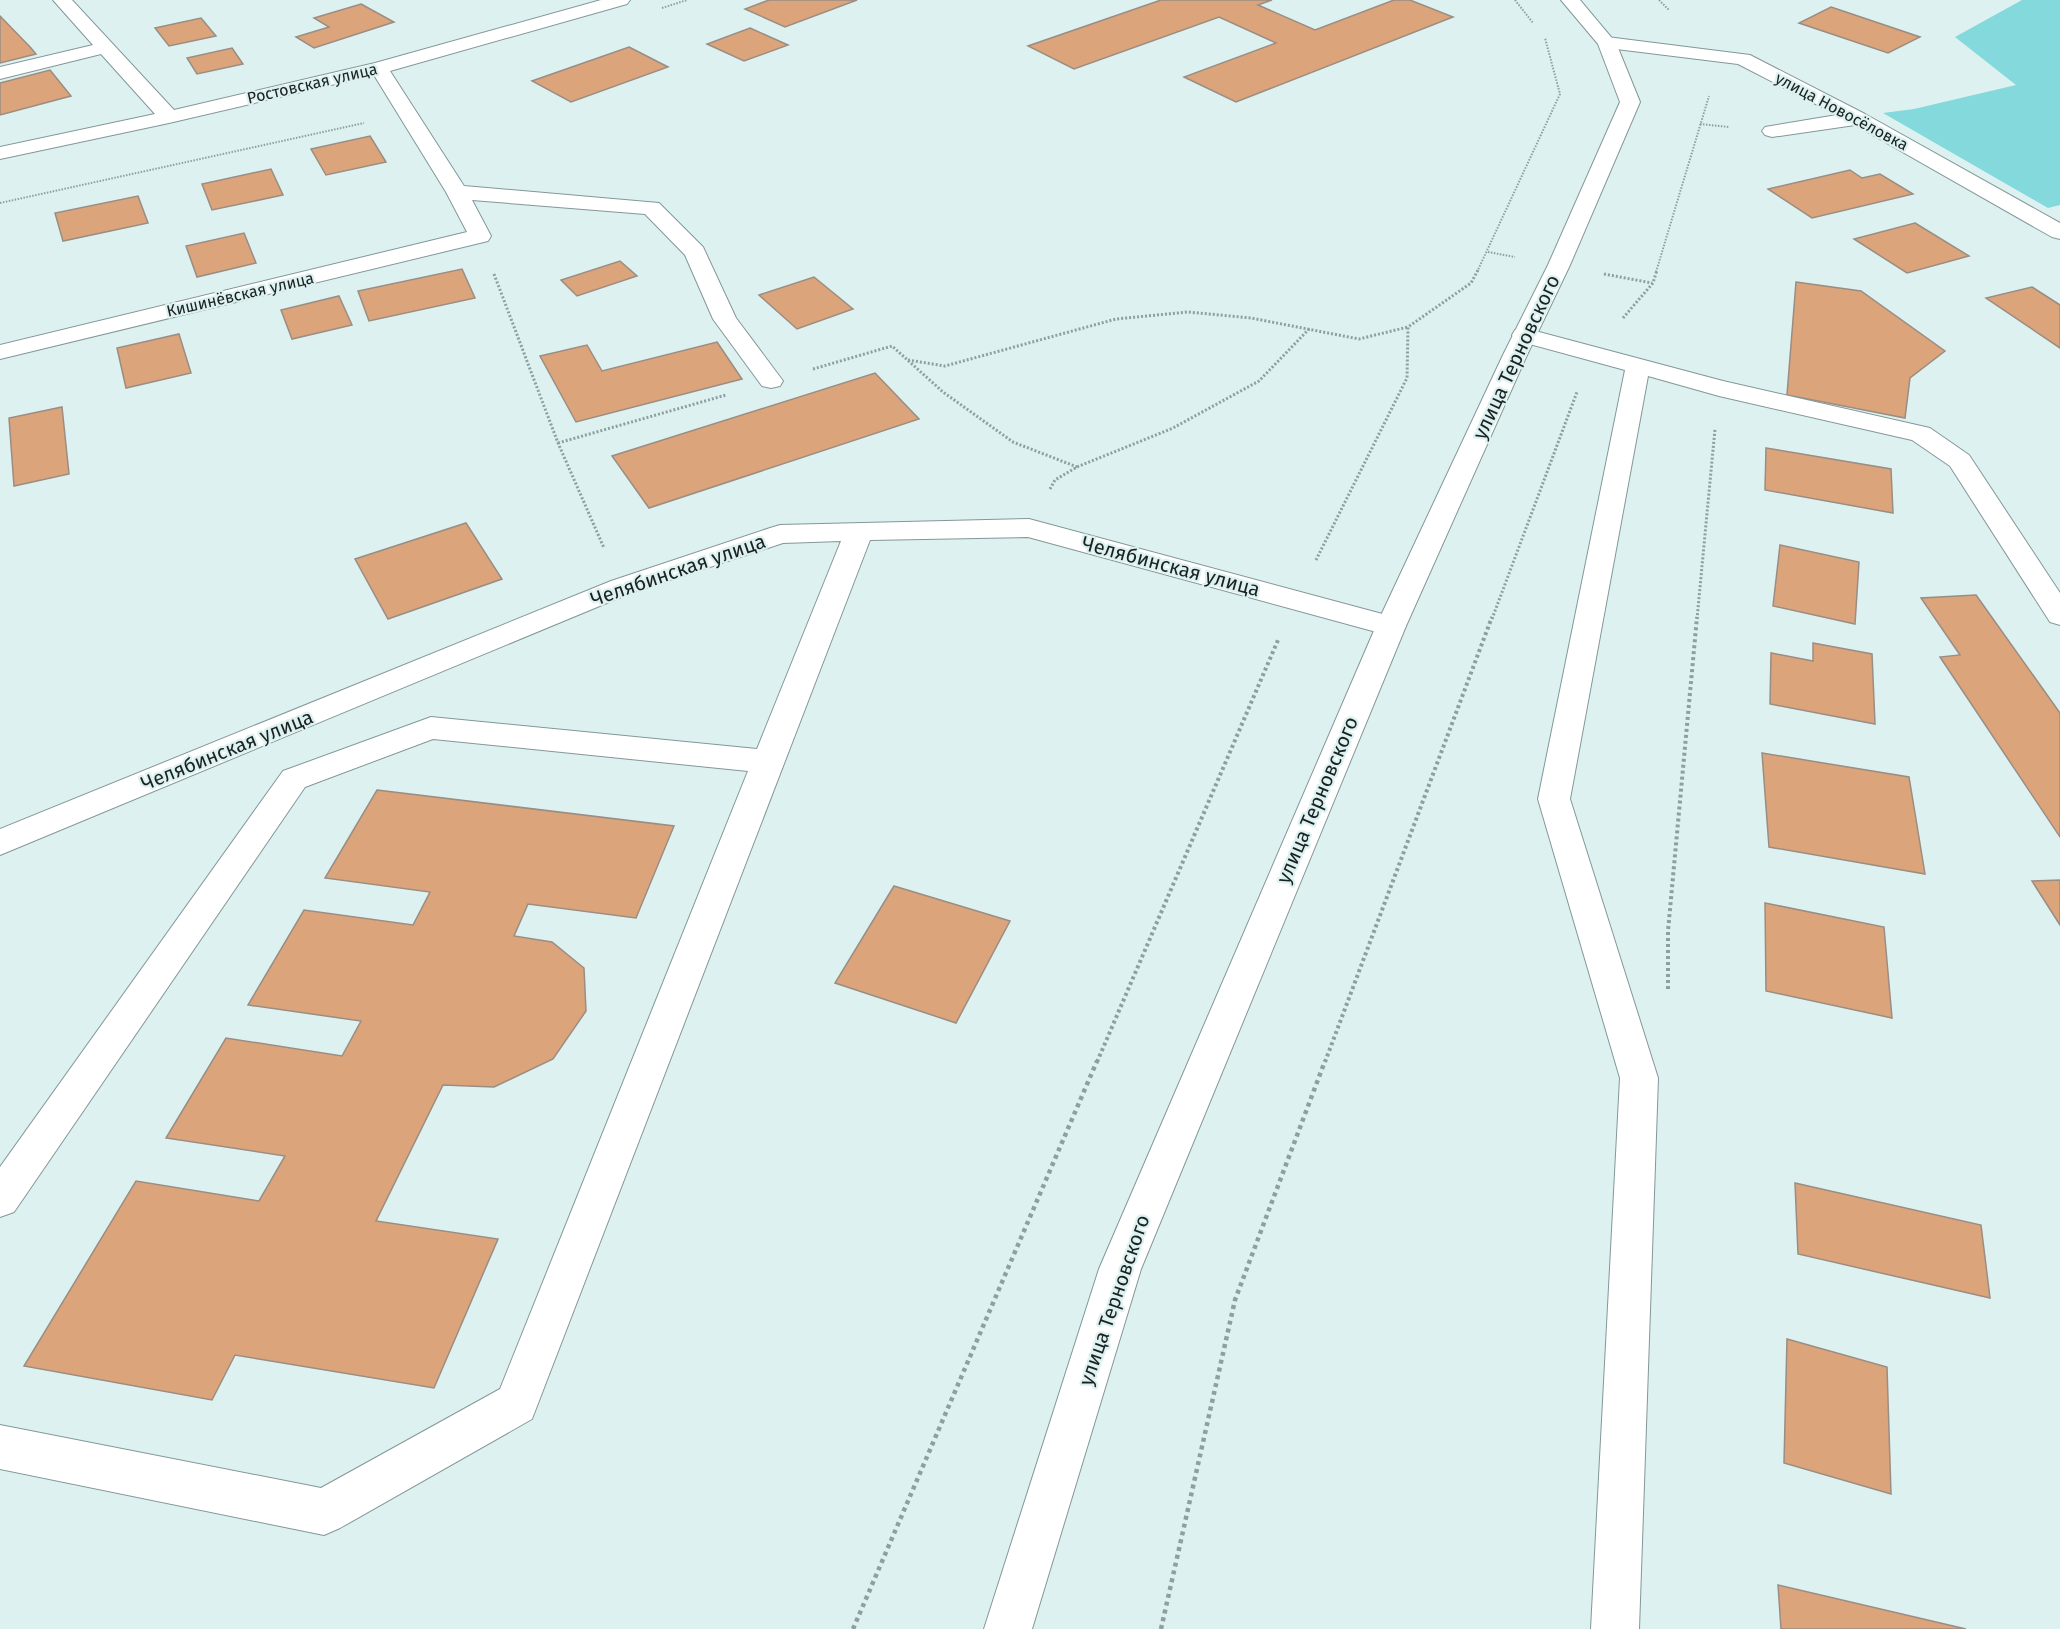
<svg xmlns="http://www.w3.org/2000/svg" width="2060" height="1629" viewBox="0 0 2060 1629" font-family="'Fira Sans',sans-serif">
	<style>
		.green { fill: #83d9db }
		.building { fill: #dba47b; stroke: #9a8d83; stroke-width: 1.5 }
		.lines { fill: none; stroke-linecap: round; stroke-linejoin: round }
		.minor-casing { stroke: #849798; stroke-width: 2 }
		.major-casing { stroke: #849798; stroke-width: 2 }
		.path-far3 { stroke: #8f9e9e; stroke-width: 2; stroke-dasharray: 1.5 1.5; stroke-linecap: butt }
		.path-far2 { stroke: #8f9e9e; stroke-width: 3; stroke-dasharray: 2 2; stroke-linecap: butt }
		.path-far1 { stroke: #8f9e9e; stroke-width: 4; stroke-dasharray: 3 3; stroke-linecap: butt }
		.path { stroke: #8f9e9e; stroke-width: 4.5; stroke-dasharray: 4 4; stroke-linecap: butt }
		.minor { fill: #fff; fill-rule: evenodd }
		.major { fill: #fff; fill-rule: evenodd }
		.labels { text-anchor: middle; stroke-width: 4.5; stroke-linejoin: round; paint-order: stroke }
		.far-street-label { font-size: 16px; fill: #1a2121; stroke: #ddf1f1 }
		.street-label { font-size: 20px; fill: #1a2121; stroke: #ddf1f1 }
	</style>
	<rect width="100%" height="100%" fill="#ddf1f1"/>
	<path class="green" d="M2022 0H2060V205L2048 208 1883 113 1914 109 2016 85 1955 37Z"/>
	<g class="building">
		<path d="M769 0H857L785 27 745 9Z"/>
		<path d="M1161 0H1272L1258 5 1315 30 1394 0H1410L1453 17 1236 102 1184 77 1276 43 1219 17 1074 69 1028 46Z"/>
		<path d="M361 4 394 22 314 48 296 37 329 27 314 18Z"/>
		<path d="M1831 7 1920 37 1888 53 1799 23Z"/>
		<path d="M0 16 31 48 36 54 0 63Z"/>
		<path d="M201 18 216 36 169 46 155 28Z"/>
		<path d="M750 28 788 45 744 61 707 44Z"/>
		<path d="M629 47 668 67 571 102 532 81Z"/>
		<path d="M232 48 243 64 197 74 187 58Z"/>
		<path d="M50 70 71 96 0 115V83Z"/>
		<path d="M370 136 386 162 326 175 311 149Z"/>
		<path d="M271 169 283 195 212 210 202 184Z"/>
		<path d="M1850 170 1862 178 1880 174 1913 194 1812 218 1768 189Z"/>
		<path d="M138 196 148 223 63 241 55 213Z"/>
		<path d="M1915 223 1969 256 1907 273 1854 239Z"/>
		<path d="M244 233 256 263 197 277 186 246Z"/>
		<path d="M620 261 637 276 577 296 561 280Z"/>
		<path d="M462 269 475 298 369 321 358 291Z"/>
		<path d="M814 277 853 309 797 329 759 295Z"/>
		<path d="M1796 282 1861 291 1945 351 1910 378 1905 418 1787 395Z"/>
		<path d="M2032 287 2060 305V348L1986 298Z"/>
		<path d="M339 296 352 325 292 339 281 310Z"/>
		<path d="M179 334 191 373 126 388 117 348Z"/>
		<path d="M717 342 742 379 576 422 540 356 587 345 602 371Z"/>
		<path d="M875 373 919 419 649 508 612 456Z"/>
		<path d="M62 407 69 474 14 486 9 418Z"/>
		<path d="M1766 448 1891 469 1893 513 1765 490Z"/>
		<path d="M466 523 502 579 388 619 355 559Z"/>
		<path d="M1780 545 1859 562 1855 624 1773 606Z"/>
		<path d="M1976 595 2060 713V837L1940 657 1960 655 1921 598Z"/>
		<path d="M1813 643 1872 654 1875 724 1770 704 1771 653 1813 661Z"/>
		<path d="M1762 753 1909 777 1925 874 1769 847Z"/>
		<path d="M377 790 674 826 636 918 528 904 514 936 552 942 584 968 586 1011 553 1059 494 1087 443 1085 376 1221 498 1239 434 1388 235 1355 212 1400 24 1366 136 1181 259 1201 285 1156 166 1138 226 1038 342 1056 361 1021 248 1005 304 910 413 925 430 892 325 878Z"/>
		<path d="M2060 880V925L2032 881Z"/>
		<path d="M894 886 1010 921 956 1023 835 983Z"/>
		<path d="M1765 903 1884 927 1892 1018 1766 991Z"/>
		<path d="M1795 1183 1981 1225 1990 1298 1798 1254Z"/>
		<path d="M1787 1339 1887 1367 1891 1494 1784 1463Z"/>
		<path d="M1778 1585 1966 1629H1781Z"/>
	</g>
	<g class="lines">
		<defs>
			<g id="minor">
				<path d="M53 0H72L174 110 375 63 601 0H630L627 4 390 71 464 186 659 203 703 247 736 318 783 381 780 386 771 388 762 386 713 319 685 255 645 214 472 200 491 236 488 241 0 359V345L467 232 446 192 374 75 169 123 0 159V147L155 114 101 54 0 79V67L93 45Z"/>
				<path d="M1607 37 1750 55 1865 114 2060 223V239L2052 237 1855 125 1772 137 1765 135 1762 131 1765 127 1837 115 1738 64 1600 47 1598 43 1600 39Z"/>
				<path d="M1524 328 1723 381 1930 428 1969 455 1973 461 2060 593V625L2050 622 1950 466 1912 440 1719 396 1648 376 1570 799 1658 1078 1639 1629H1591L1620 1078 1538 799 1625 370 1515 340 1512 335 1515 330Z"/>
				<path d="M1029 519 1401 619 1406 626 1401 633 1391 636 1028 537 870 540 532 1419 340 1528 324 1535 0 1469V1425L321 1488 500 1389 748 771 433 739 305 787 14 1212 0 1217V1167L283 771 431 717 757 749 841 541 783 543 631 593 0 855V829L611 581 770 528 780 525Z"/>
			</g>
			<path id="major" d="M1561 0H1580L1616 43 1640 102 1570 265 1527 355 1406 626 1141 1269 1032 1629H984L1099 1269 1376 626 1503 355 1548 265 1620 102 1598 44Z"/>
		</defs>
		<use href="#minor" class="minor-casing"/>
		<use href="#major" class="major-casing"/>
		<g class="path-far3">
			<path d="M1515 0 1533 23"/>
			<path d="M1659 0 1669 10"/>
			<path d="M662 8 687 0"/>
			<path d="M1700 124 1729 127"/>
			<path d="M0 203 364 123"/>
			<path d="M1488 252 1515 257"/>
			<path d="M1477 272 1560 94 1545 38"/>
			<path d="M1656 272 1709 96"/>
		</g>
		<g class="path-far2">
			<path d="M494 274 558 443 604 548"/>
			<path d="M1604 274 1652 283"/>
			<path d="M1623 318 1653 283 1657 270"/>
			<path d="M908 360 945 366 1116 319 1188 312 1251 318 1359 339 1408 327"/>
			<path d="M813 369 892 346 943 392 1013 442 1077 467"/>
			<path d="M558 443 726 395"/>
			<path d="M1050 489 1055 480 1077 467 1173 428 1259 381 1310 328"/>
			<path d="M1316 560 1407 378 1408 327 1471 283 1478 270"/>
			<path d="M1492 619 1577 392"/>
			<path d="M1697 619 1715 429"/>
		</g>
		<g class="path-far1">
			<path d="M1668 989V931L1697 617"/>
			<path d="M1097 1062 1278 640"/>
			<path d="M1325 1062 1492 617"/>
		</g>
		<g class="path">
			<path d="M853 1629 1097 1061"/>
			<path d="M1161 1629 1235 1300 1325 1061"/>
		</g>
		<use href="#minor" class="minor"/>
		<use href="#major" class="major"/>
	</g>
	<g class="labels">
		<g class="far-street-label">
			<text transform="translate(312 83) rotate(-13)" y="6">Ростовская улица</text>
			<text transform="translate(1842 111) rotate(28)" y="6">улица Новосёловка</text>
			<text transform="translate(240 294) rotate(-13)" y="6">Кишинёвская улица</text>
		</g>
		<g class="street-label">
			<text transform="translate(1516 357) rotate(-65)" y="7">улица Терновского</text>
			<text transform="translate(1171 566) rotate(15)" y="7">Челябинская улица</text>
			<text transform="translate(678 570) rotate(-19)" y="7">Челябинская улица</text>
			<text transform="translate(227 750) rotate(-22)" y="7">Челябинская улица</text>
			<text transform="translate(1317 800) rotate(-67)" y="7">улица Терновского</text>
			<text transform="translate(1114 1300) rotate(-71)" y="7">улица Терновского</text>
		</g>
	</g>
</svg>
